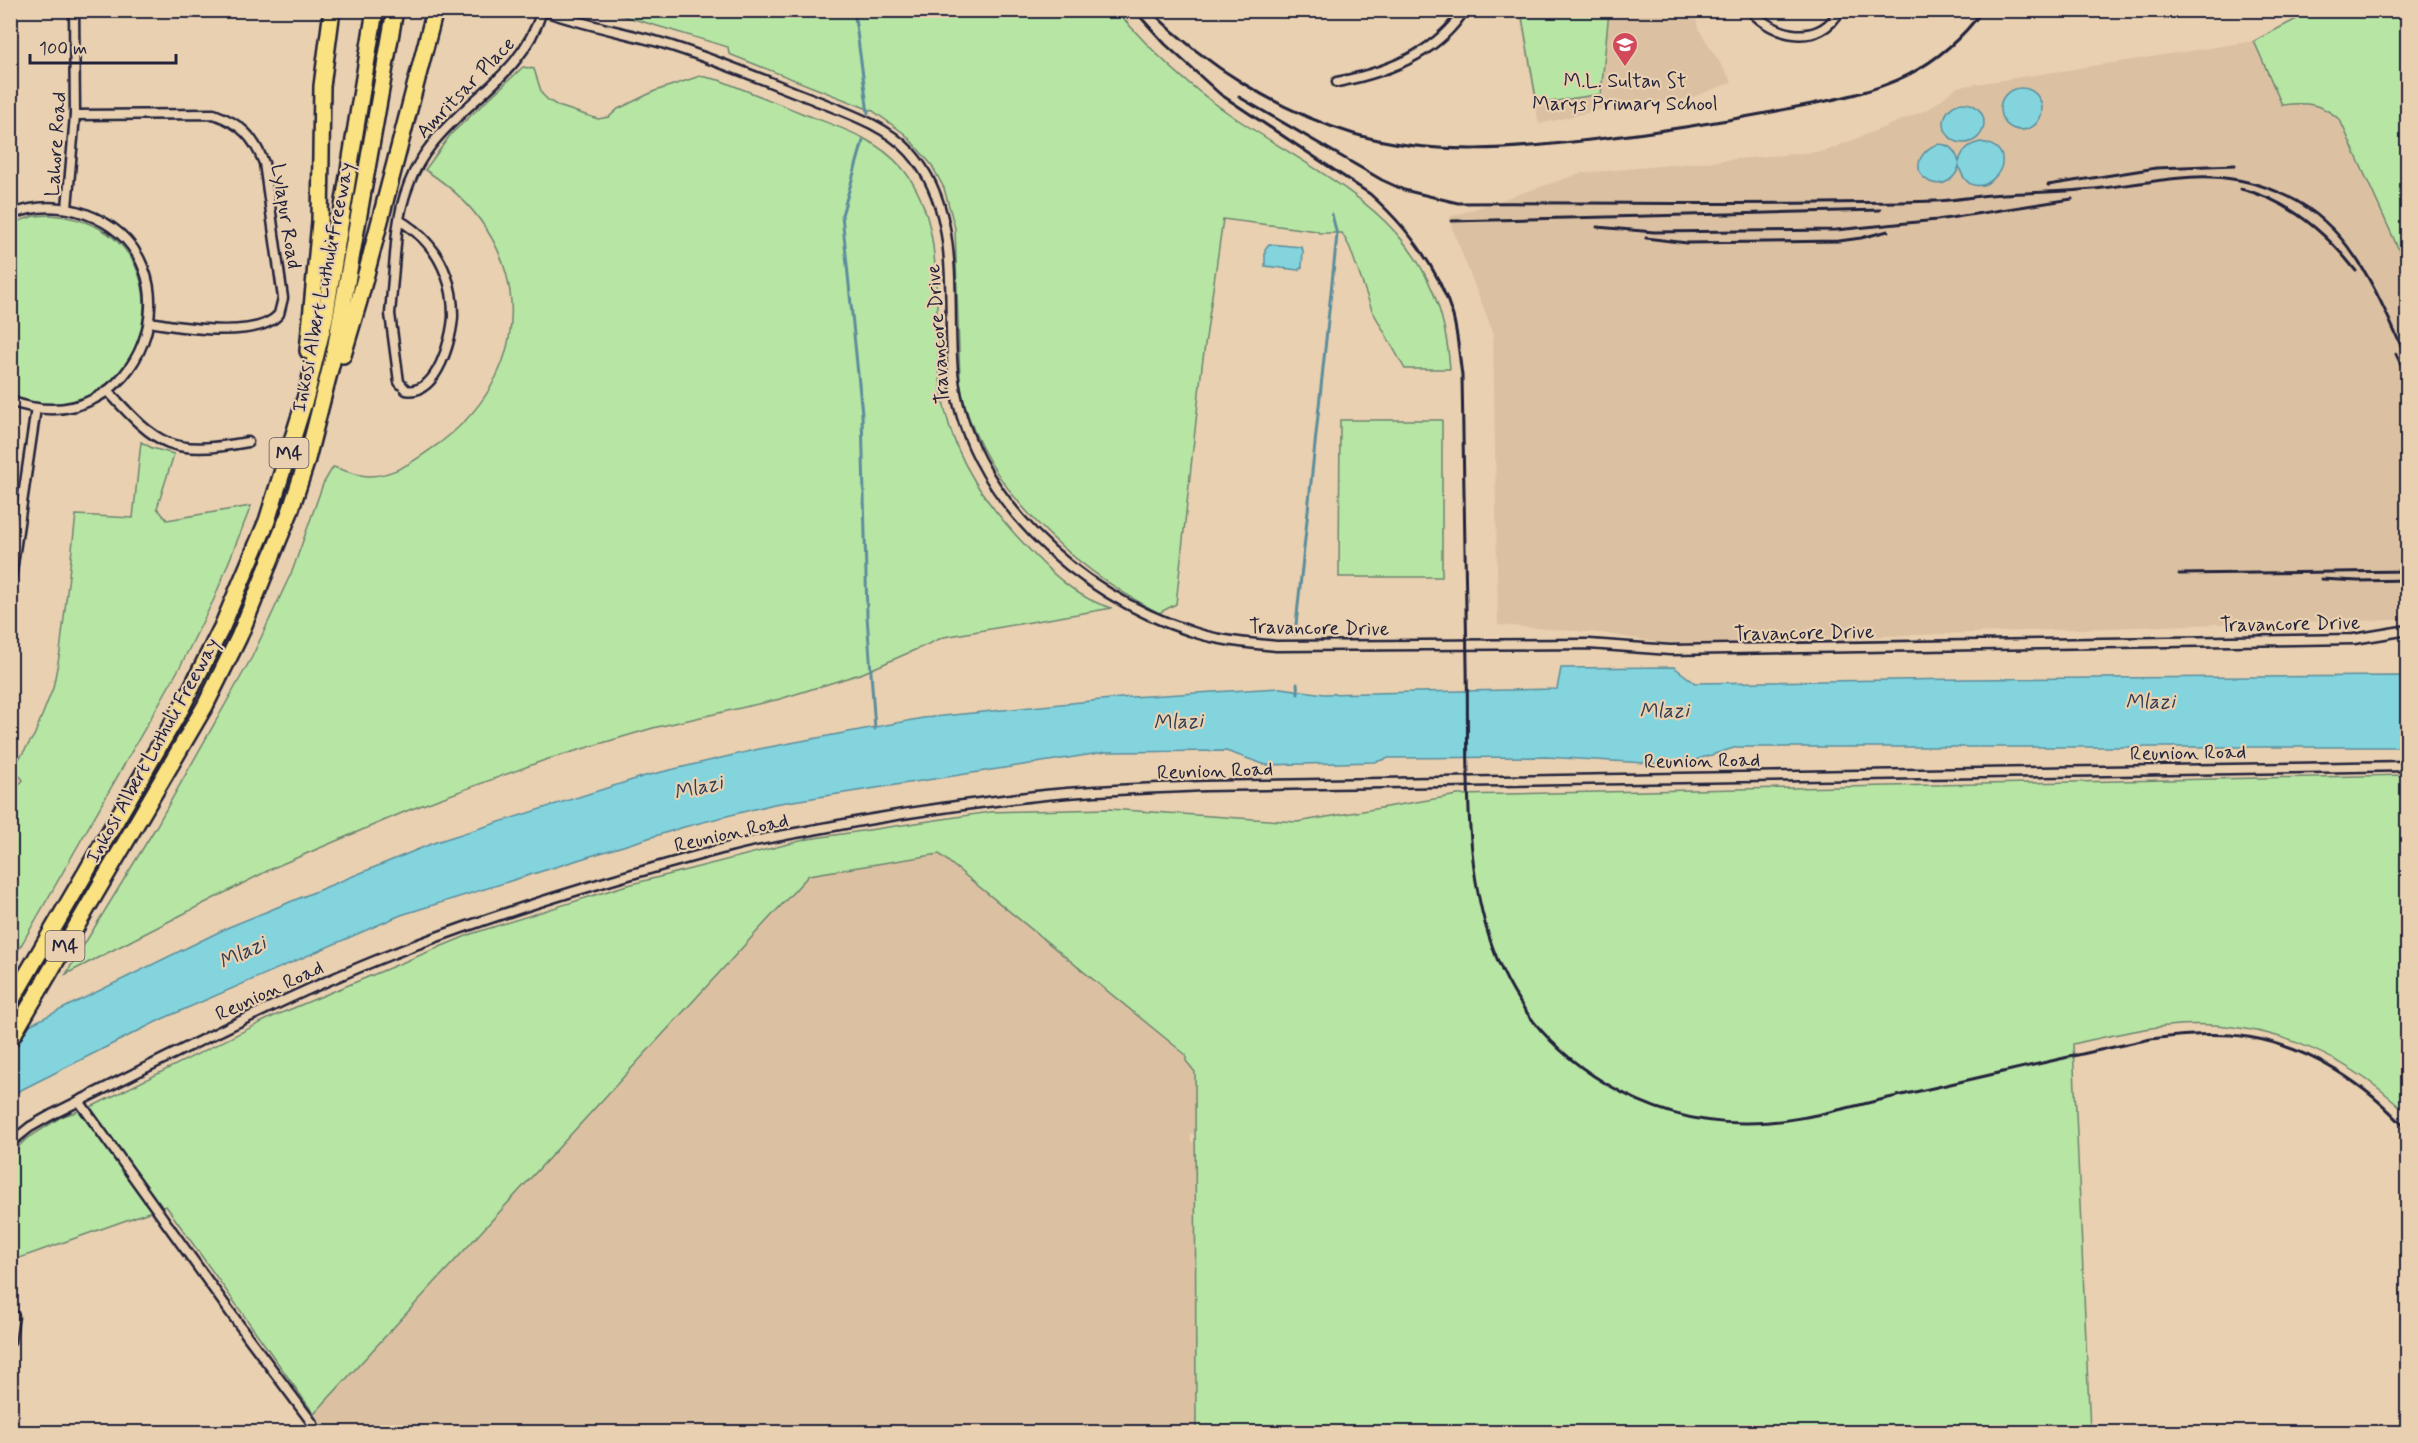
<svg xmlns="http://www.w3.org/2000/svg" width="2418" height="1443" viewBox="0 0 2418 1443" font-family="Mynerve,sans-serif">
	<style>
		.built { fill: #dbc1a2 }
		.green { fill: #b7e5a3; stroke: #6c846f; stroke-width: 1.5 }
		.water { fill: #83d4dd; stroke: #5c8d9c; stroke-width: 1.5 }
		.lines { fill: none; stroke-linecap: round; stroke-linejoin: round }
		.stream { stroke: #5c8d9c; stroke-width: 3 }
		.minor-casing { stroke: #22223b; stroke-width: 13 }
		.motorway-casing { stroke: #22223b; stroke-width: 20 }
		.minor { stroke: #e8d0b0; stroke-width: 8 }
		.motorway { stroke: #fae181; stroke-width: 15 }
		.rail { stroke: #22223b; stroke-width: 3 }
		.labels { text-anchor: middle; stroke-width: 4.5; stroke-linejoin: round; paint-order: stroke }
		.shield { fill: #e8d0b0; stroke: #5d565e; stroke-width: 1.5 }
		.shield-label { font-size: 18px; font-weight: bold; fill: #22223b }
		.poi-label { font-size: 20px; fill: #22223b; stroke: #e8d0b0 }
		.street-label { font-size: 20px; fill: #22223b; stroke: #e8d0b0 }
		.water-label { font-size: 21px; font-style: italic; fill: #313d53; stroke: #e8d0b0 }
	</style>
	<rect width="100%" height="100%" fill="#e8d0b0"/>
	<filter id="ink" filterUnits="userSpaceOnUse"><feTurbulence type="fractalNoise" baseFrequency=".0167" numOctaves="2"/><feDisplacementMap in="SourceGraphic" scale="12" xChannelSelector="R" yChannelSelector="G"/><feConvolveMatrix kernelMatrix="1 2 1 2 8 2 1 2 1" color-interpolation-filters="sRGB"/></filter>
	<g filter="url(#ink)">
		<g class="built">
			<path d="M1519 11H1695L1698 28 1732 82 1691 98 1664 103H1611L1599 110 1539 124Z"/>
			<path d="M2314 11H2407V605L2399 606V620L2245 623 1670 644 1601 633 1498 625 1493 332 1452 228 1450 217 1582 173 1826 151 1929 109 1957 87 2254 41Z"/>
			<path d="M939 854 1186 1055V1061L1195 1072V1134H1191V1142H1195L1196 1432H327L314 1414 809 875Z"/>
		</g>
		<g class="green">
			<path d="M2314 10 2407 11V268L2340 120C2321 103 2307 102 2282 105L2254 41Z"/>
			<path d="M607 11H1117C1149 49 1186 84 1228 113 1336 187 1439 219 1450 369H1405L1372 310 1350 248 1342 233H1319L1317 231 1223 219 1202 366 1176 604 1159 613C1073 568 976 483 960 382L955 228 944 188 931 164 905 134 873 111 729 54 728 47Z"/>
			<path d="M1521 11H1609L1601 94 1537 104Z"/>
			<path d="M523 67 534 69 542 94 548 100 558 106 598 119 609 117 618 109 655 91 700 76 719 80C747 91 775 102 804 114 839 127 876 138 902 168 954 229 927 334 945 410 957 463 988 506 1025 545 1048 570 1078 600 1112 608L944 637 863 673 780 699 653 728 545 760 409 810 275 867 66 974 156 827 252 657 293 569 323 484 333 467C344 470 357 476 368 476 395 477 420 457 441 442 543 365 531 236 425 170L451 134Z"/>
			<path d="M50 215C209 227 146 453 11 395L10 224 34 216Z"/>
			<path d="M1340 420H1442V577H1339Z"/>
			<path d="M141 442 152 448 174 454 157 508 167 520 251 506 214 599 181 665 11 963V794L23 780 13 768 34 736 53 688 60 652 76 515 133 518Z"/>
			<path d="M2407 775V1113C2343 1051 2258 1017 2167 1026 2136 1029 2105 1037 2073 1044L2090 1432H1196L1195 1072 1186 1061V1055L939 854 809 875 314 1414 166 1206 11 1261 10 1156 25 1140 61 1117 93 1106 272 1017 471 934 624 886 808 839 990 812 1109 809 1297 822 1458 795Z"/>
		</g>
		<g class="water">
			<circle cx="2021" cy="109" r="21"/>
			<circle cx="1964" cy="123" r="20"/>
			<path d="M1981 142C2034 151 1973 218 1959 166 1956 178 1944 188 1930 182 1897 166 1946 119 1959 162 1962 150 1969 144 1981 142Z"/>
			<path d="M1269 244 1301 247 1303 250 1302 267 1298 270 1265 266V249Z"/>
			<path d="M1674 667 1695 683 1964 679 2407 676V747H1737L1679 765 1546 757 1389 758 1375 762 1266 765 1226 751 1106 752 774 804 684 827 401 915 162 1019 11 1095V1034L229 927 436 842 645 776 759 749 923 718 1131 697 1281 688 1324 694 1557 689 1561 668Z"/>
		</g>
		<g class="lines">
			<g class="stream">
				<path d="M854 10 868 113"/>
				<path d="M863 141 842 215 862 414 867 616 875 729"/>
				<path d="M1295 634 1337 235 1332 214"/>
				<path d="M1297 684 1298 694"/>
			</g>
			<defs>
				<g id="minor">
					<path d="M541 10C580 24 622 32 662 43 712 58 761 79 810 98 844 112 884 124 910 152 963 211 946 300 953 372 965 495 1079 595 1190 631 1218 641 1247 643 1276 646L1589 644 1670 650 2354 639 2408 630"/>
					<path d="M1750 10C1775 37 1819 48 1840 10"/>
					<path d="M1337 82C1385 73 1437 54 1464 10"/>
					<path d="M75 115 214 114C241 124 253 136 264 163L283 298 279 314C258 340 178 327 149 322"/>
					<path d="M67 208 75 115 74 10"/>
					<path d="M10 215C35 205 61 205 86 214 208 259 141 450 10 401"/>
					<path d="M399 220C421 233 437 250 446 275 451 287 453 302 453 316 452 338 437 396 406 390L399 382 390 314 397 232C401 200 411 170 432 144 471 95 522 75 542 11"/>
					<path d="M108 391C159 447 171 456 248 442"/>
					<path d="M10 585 36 408"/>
					<path d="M79 1101 248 1337 313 1424 307 1432"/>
					<path d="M10 1143 30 1127 53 1114C171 1056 287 994 410 947 515 907 621 876 729 847 754 840 781 836 807 831 874 818 942 807 1011 799 1075 790 1140 789 1205 786L2408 766"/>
					<path d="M10 1312 14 1316 10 1342"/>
				</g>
				<g id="motorway">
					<path d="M308 351 320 222 322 86 332 10"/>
					<path d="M343 355 359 301 435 10"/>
					<path d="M10 1003 182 707 222 627 267 521 306 396 325 318 375 10"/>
					<path d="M10 1040 205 706 239 637 290 512 306 463 335 350 395 10"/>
				</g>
			</defs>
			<use href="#minor" class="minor-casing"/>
			<use href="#motorway" class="motorway-casing"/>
			<use href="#minor" class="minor"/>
			<use href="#motorway" class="motorway"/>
			<g class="rail">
				<path d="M1134 10 1165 44 1220 94 1370 194C1407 227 1438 267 1453 316 1458 335 1459 355 1462 375 1464 472 1466 569 1467 666 1470 823 1450 989 1605 1083 1646 1108 1694 1123 1743 1123 1793 1124 1844 1108 1893 1097 1979 1078 2065 1057 2151 1039 2182 1035 2216 1032 2248 1037 2309 1047 2367 1084 2408 1131"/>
				<path d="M1150 10C1206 66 1279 111 1354 134 1434 157 1517 149 1598 139 1656 132 1714 123 1772 112 1818 102 1866 96 1908 75 1937 60 1963 37 1983 10"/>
				<path d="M1239 97 1382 180 1404 190 1458 203C1617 202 1777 206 1935 201 1958 200 1981 195 2003 194 2036 192 2069 192 2103 188 2172 180 2219 164 2287 196 2353 227 2380 299 2408 362"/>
				<path d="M2048 185 2156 168 2235 165"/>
				<path d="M2241 189C2288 200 2327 234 2356 271"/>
				<path d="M1452 221 1880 210"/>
				<path d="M1597 227 1654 232 1836 230 1937 220 2072 199"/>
				<path d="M1646 238 1687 243 1839 241 1861 238 1888 231"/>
				<path d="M2396 354 2408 379"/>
				<path d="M2179 574 2408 571"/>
				<path d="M2321 579 2358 581 2408 580"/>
			</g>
		</g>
	</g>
	<defs>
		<symbol id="school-pin" viewBox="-11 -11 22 30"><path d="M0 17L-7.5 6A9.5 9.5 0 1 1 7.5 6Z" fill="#d1495b" stroke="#e8d0b0"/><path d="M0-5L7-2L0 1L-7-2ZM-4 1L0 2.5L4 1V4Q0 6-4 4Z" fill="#fff"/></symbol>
	</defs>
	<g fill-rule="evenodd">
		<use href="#school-pin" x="1610" y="30" width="30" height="40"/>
	</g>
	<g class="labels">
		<g class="shield">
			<rect x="269.5" y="438" width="39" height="30" rx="4.5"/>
			<rect x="45.5" y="931" width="39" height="30" rx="4.5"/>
		</g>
		<g class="shield-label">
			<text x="289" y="459">M4</text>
			<text x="65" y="952">M4</text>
		</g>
		<g class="poi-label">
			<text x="1625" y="87">M.L. Sultan St<tspan x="1625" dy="23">Marys Primary School</tspan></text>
		</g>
		<g class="street-label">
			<text transform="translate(465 87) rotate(-46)" y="7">Amritsar Place</text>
			<text transform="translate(55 144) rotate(-86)" y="7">Lahore Road</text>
			<text transform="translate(287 216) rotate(81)" y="7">Lylapur Road</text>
			<text transform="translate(322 287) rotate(-79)" y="7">Inkosi Albert Luthuli Freeway</text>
			<text transform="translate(937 334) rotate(-94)" y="7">Travancore Drive</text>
			<text transform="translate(2290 623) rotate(-1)" y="7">Travancore Drive</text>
			<text transform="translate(1319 627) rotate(1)" y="7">Travancore Drive</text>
			<text transform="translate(1804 632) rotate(-1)" y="7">Travancore Drive</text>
			<text transform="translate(152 750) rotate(-61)" y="7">Inkosi Albert Luthuli Freeway</text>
			<text transform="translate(2188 752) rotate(-1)" y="7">Reunion Road</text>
			<text transform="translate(1702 760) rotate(-1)" y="7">Reunion Road</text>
			<text transform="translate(1215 770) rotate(-2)" y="7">Reunion Road</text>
			<text transform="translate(731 832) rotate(-13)" y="7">Reunion Road</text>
			<text transform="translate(269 990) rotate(-25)" y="7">Reunion Road</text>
		</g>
		<g class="water-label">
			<text transform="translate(2150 701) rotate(-1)" y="7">Mlazi</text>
			<text transform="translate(1664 710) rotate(-1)" y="7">Mlazi</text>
			<text transform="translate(1178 721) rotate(-3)" y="7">Mlazi</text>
			<text transform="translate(698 787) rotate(-14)" y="7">Mlazi</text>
			<text transform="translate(242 952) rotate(-26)" y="7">Mlazi</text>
		</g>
	</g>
	<rect width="2418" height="1443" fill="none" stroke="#e8d0b0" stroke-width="36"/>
	<rect x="18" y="18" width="2382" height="1407" fill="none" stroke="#22223b" stroke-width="2" filter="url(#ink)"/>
	<path d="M30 54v9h146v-9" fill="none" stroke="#22223b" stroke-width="3"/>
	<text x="39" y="54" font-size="18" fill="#22223b" stroke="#e8d0b0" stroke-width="4.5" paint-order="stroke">100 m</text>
</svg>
